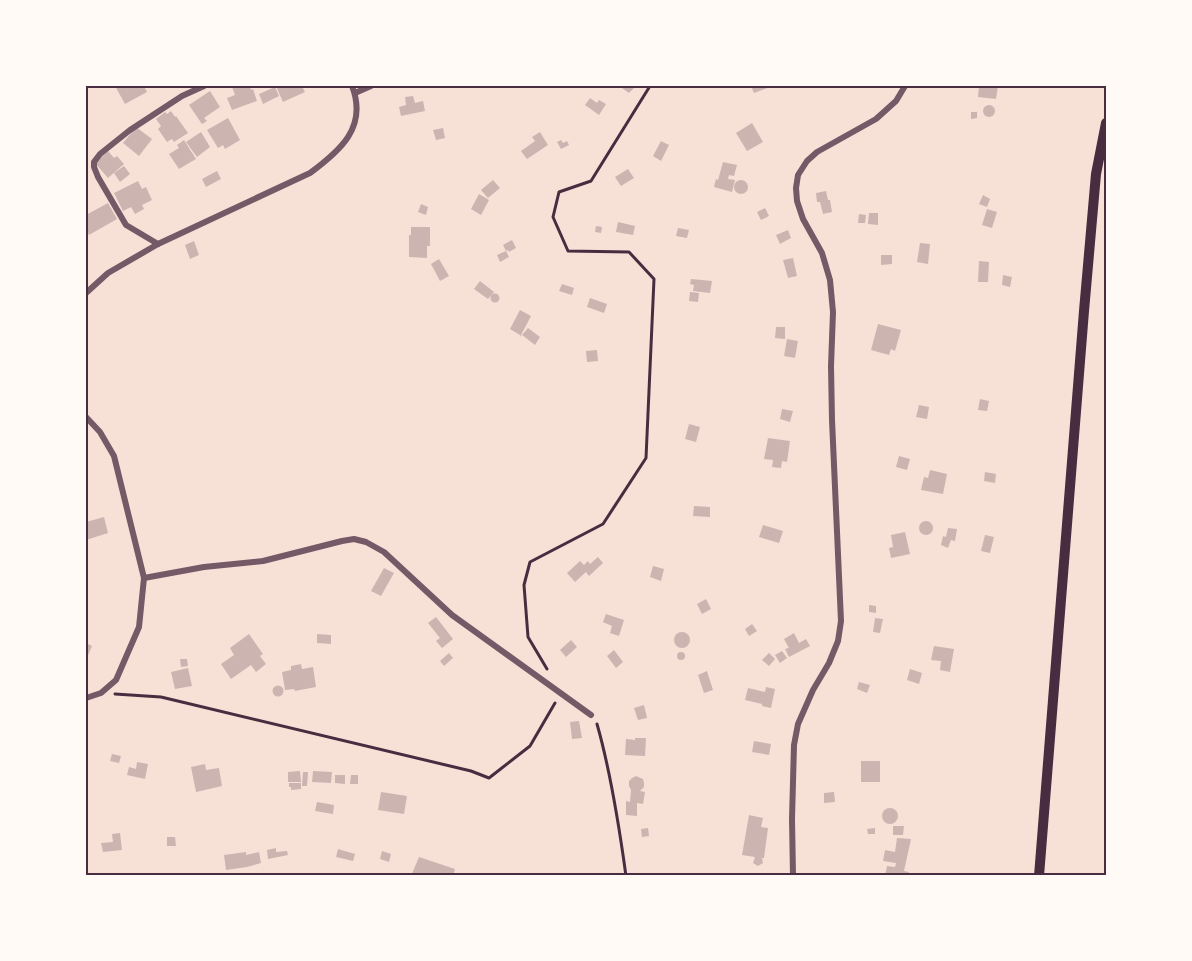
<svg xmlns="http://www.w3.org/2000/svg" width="1192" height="961" viewBox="0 0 1192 961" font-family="Commissioner,sans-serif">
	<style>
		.building { fill: #ccb4b1 }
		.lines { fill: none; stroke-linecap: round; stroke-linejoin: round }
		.path { stroke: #4a2c40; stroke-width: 3 }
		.minor { stroke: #755966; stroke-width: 6 }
		.secondary { stroke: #4a2c40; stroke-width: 10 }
		.neatline { fill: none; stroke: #4a2c40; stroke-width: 2 }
	</style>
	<rect width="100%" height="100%" fill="#f7e1d7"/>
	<g class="building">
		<path d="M115 86H144L147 92 125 104Z"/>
		<path d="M237 86H250L251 90 253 89 257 101 232 110 227 98 235 95 232 87Z"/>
		<path d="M276 86H302L305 92 283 102Z"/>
		<path d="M619 86H636L629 93Z"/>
		<path d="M751 86H773L754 93Z"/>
		<path d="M979 86H998L996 99 978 97Z"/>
		<path d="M275 87 279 96 263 104 259 94Z"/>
		<path d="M210 91 220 107 204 118 207 121 202 124 189 105Z"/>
		<path d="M413 96 415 103 423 101 425 111 401 116 399 107 406 105 405 97Z"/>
		<path d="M590 98 597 103 599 100 606 104 599 115 585 105Z"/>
		<circle cx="989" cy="111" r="6"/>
		<path d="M171 111 175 117 176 116 188 133 174 142 172 139 167 142 158 129 161 126 156 119 165 112 167 114Z"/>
		<path d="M971 112H977V118L971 119Z"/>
		<path d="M228 118 240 140 225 149 223 145 218 148 207 130Z"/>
		<path d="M752 123 763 142 747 151 736 133Z"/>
		<path d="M136 127 152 139 139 156 123 143Z"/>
		<path d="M443 128 445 138 436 140 433 130Z"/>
		<path d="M201 132 210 147 197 157 186 142Z"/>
		<path d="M540 132 548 145 527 159 521 151 535 141 532 137Z"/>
		<path d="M184 140 196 159 179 169 169 154 179 148 177 145Z"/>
		<path d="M561 140 563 143 567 141 569 145 561 149 557 142Z"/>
		<path d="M661 141 669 145 661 161 653 156Z"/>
		<path d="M108 151 114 158 117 156 124 164 108 178 95 163Z"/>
		<path d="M723 162 737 165 734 176 729 175 728 179 735 180 732 192 714 187 716 179 718 180Z"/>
		<path d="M124 166 130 174 120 182 114 173Z"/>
		<path d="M628 169 634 178 621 186 615 177Z"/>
		<path d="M217 171 221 179 206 187 202 179Z"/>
		<circle cx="741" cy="187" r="7"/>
		<path d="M493 180 500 188 488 198 481 190Z"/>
		<path d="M138 181 142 189 146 187 152 200 142 205 144 209 135 214 131 207 123 211 114 193Z"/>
		<path d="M826 191 828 200H830L832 212 823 214 820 202H817L816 193Z"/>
		<path d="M479 194 489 200 481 215 471 209Z"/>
		<path d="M983 195 990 199 987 207 979 204Z"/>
		<path d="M108 203 117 219 89 235 86 229V215Z"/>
		<path d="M421 204 428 207 426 215 418 212Z"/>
		<path d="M765 208 769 216 761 220 757 212Z"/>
		<path d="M987 209 997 212 992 228 982 225Z"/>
		<path d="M869 213H878V225L868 224Z"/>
		<path d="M859 214 866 215 865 223H858Z"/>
		<path d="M618 222 635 226 633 235 616 232Z"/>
		<path d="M596 226 602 227 601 233 595 232Z"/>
		<path d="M411 227H430V246H427V258L409 257V235H411Z"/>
		<path d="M678 228 689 230 687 238 676 236Z"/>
		<path d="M788 230 791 238 780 244 776 235Z"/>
		<path d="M512 240 516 248 509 252 508 250 506 251 503 245Z"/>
		<path d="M194 241 199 255 190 259 185 245Z"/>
		<path d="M920 243 930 244 928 264 917 262Z"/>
		<path d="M506 251 509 257 500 262 497 255Z"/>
		<path d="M881 255H892V264L881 265Z"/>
		<path d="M793 258 797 276 788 278 783 260Z"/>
		<path d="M439 259 449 276 440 281 431 264Z"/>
		<path d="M979 261 989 262 988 282H978Z"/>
		<path d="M1003 275 1012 277 1010 287 1002 285Z"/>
		<path d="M691 279 712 281 710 293 693 291 694 285 690 284Z"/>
		<path d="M480 281 494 292 488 299 474 289Z"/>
		<path d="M562 284 574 288 572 295 559 291Z"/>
		<path d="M690 292 699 293 698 302 689 301Z"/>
		<circle cx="495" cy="298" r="4.5"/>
		<path d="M590 298 607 304 604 313 587 307Z"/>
		<path d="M520 310 531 316 520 337V335L510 329Z"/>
		<path d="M878 324 901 330 895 351 891 349 889 355 871 350Z"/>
		<path d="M776 327H785V339L775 338Z"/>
		<path d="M528 328 540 337 535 345 522 335Z"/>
		<path d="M787 339 798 341 795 358 784 356Z"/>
		<path d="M597 350 598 361 587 362 586 351Z"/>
		<path d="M980 399 989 401 987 411 978 410Z"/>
		<path d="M919 405 929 407 927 419 916 417Z"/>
		<path d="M782 409 793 411 790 422 780 419Z"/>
		<path d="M689 424 700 427 696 442 685 439Z"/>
		<path d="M768 438 790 441 787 462 782 461 781 468 772 467 773 460 764 459Z"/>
		<path d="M899 456 910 459 907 470 896 467Z"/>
		<path d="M930 470 947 474 943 494 921 490 924 477 928 478Z"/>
		<path d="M985 472 996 474 995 483 984 481Z"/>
		<path d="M694 506 710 507V517L693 516Z"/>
		<path d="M104 517 108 533 86 540V522Z"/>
		<circle cx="926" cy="528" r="7"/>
		<path d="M763 525 783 531 779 543 759 537Z"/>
		<path d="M948 528 957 529 955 541 951 540 948 548 941 545 943 536 946 537Z"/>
		<path d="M905 532 910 554 891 558 889 548 893 547 891 535Z"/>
		<path d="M985 535 994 537 990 553 981 551Z"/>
		<path d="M598 557 603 563 589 576 586 572 575 582 567 573 580 561 584 565 588 561 590 564Z"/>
		<path d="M653 566 664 569 661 581 650 577Z"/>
		<path d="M384 568 394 573 381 596 371 591Z"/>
		<path d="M706 599 711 609 702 614 697 604Z"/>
		<path d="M869 605 876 606V613L869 612Z"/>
		<path d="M606 614 624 620 619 636 610 633 612 626 603 622Z"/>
		<path d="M436 617 453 639 442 648 436 641 440 638 428 623Z"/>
		<path d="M875 618 883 619 880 633 873 632Z"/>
		<path d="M752 624 757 631 749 636 745 629Z"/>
		<circle cx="682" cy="640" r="8"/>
		<path d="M794 633 799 643 806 639 810 646 789 657 785 649 789 648 784 639Z"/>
		<path d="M249 634 263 654 260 656 266 664 256 672 251 665 231 679 221 664 234 655 230 648Z"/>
		<path d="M317 634 331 635V644L317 643Z"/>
		<path d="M571 640 577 647 566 657 560 650Z"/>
		<path d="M86 643 92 646 86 660Z"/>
		<path d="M934 646 954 649 950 672 940 670 941 661 931 660Z"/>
		<path d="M614 650 623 662 616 668 607 656Z"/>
		<path d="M782 651 787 658 780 663 775 655Z"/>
		<circle cx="681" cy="656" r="4"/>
		<path d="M449 653 453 658 444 666 440 661Z"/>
		<path d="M769 653 775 659 769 666 762 660Z"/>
		<path d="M180 659H187L188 666 181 667Z"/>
		<path d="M301 664 302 669 313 667 316 687 295 691 294 689 285 690 282 672 291 670V666Z"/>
		<path d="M188 668 192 686 175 689 171 672Z"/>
		<path d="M910 669 922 673 919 684 907 680Z"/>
		<path d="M707 671 713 690 704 693 698 675Z"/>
		<path d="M859 682 870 685 867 693 857 689Z"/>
		<circle cx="278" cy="691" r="5.5"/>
		<path d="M766 687 775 689 771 708 762 706V704L745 700 748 688 765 692Z"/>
		<path d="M644 705 647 718 638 720 634 708Z"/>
		<path d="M579 721 582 738 572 739 570 722Z"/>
		<path d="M635 738H646L645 756 625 755 626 739 635 740Z"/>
		<path d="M754 741 771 744 769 755 752 752Z"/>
		<path d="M112 754 121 756 119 763 110 761Z"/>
		<rect x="861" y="761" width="19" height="21"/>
		<path d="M137 762 148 764 145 779 127 775 129 767 136 769Z"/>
		<path d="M205 764 206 770 219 768 222 786 196 792 191 767Z"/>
		<path d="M300 771 301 782H288V772Z"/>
		<path d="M313 771 332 772 331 783 312 782Z"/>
		<path d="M303 772H308L307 786H302Z"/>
		<path d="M335 775H345V784L335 783Z"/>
		<path d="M351 775H358V784H350Z"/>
		<path d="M636 776 643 779 644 783V787L640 791 645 792 643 804 637 803V816L626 815V801L630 802 631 790 629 786V781L632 778Z"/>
		<path d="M289 783H301V789L291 790V787H289Z"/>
		<path d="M381 792 407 796 404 814 378 810Z"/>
		<path d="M834 792 835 802 824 803V793Z"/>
		<path d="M317 802 334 805 333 814 315 811Z"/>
		<circle cx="890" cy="816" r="8"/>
		<path d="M749 815 763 818 761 827 768 828 764 858H762L763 863 758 866 753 863 755 857 742 855Z"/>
		<path d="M893 826H904L903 835H893Z"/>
		<path d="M648 828 649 836 642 837 641 829Z"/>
		<path d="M875 828V834H868L867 829Z"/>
		<path d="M120 833 122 850 103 852 101 843 113 842 112 834Z"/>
		<path d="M167 837H175L176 846H167Z"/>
		<path d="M897 838 911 839 904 871 909 872 908 876H885L887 866 895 867 896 863 883 861 885 850 895 852Z"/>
		<path d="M276 848V852L287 851 288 855 268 859 267 850Z"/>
		<path d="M338 849 355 854 353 861 336 857Z"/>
		<path d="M382 851 391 854 389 862 380 859Z"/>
		<path d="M246 852V855L259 852 261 863 247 867 226 870 224 855Z"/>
		<path d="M419 857 455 869 453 876H411Z"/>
	</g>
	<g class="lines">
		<g class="path">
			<path d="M547 669 528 637 524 585 530 562 603 524 646 458 654 279 629 252 568 251 553 217 559 192 591 181 650 86"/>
			<path d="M115 694 161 697 471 771 489 778 530 746 555 703"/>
			<path d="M597 724C611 773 619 825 626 876"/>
		</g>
		<g class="minor">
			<path d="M355 93 371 86"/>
			<path d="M158 244 126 225 98 177 94 167V162L100 154 130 130 182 96 204 86"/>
			<path d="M86 293 108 273 158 244 310 173C340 151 368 127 352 86"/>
			<path d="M86 417 100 432 114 456 144 578 139 627 116 680 101 693 86 698"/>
			<path d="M144 578 204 567 263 561 342 541 354 539 366 542 384 552 452 615 591 715"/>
			<path d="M793 876 792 819 794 745 798 724 813 690 829 663 838 641 841 621 832 420 831 366 833 312 830 280 822 253 803 219 797 201 796 188 798 175 807 161 817 152 876 119 896 101 905 86"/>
		</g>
		<path class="secondary" d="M1039 876 1084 311 1096 174 1106 123"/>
	</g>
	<rect width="1192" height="961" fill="none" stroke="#fffaf5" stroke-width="174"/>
	<rect x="87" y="87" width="1018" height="787" class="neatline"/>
</svg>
